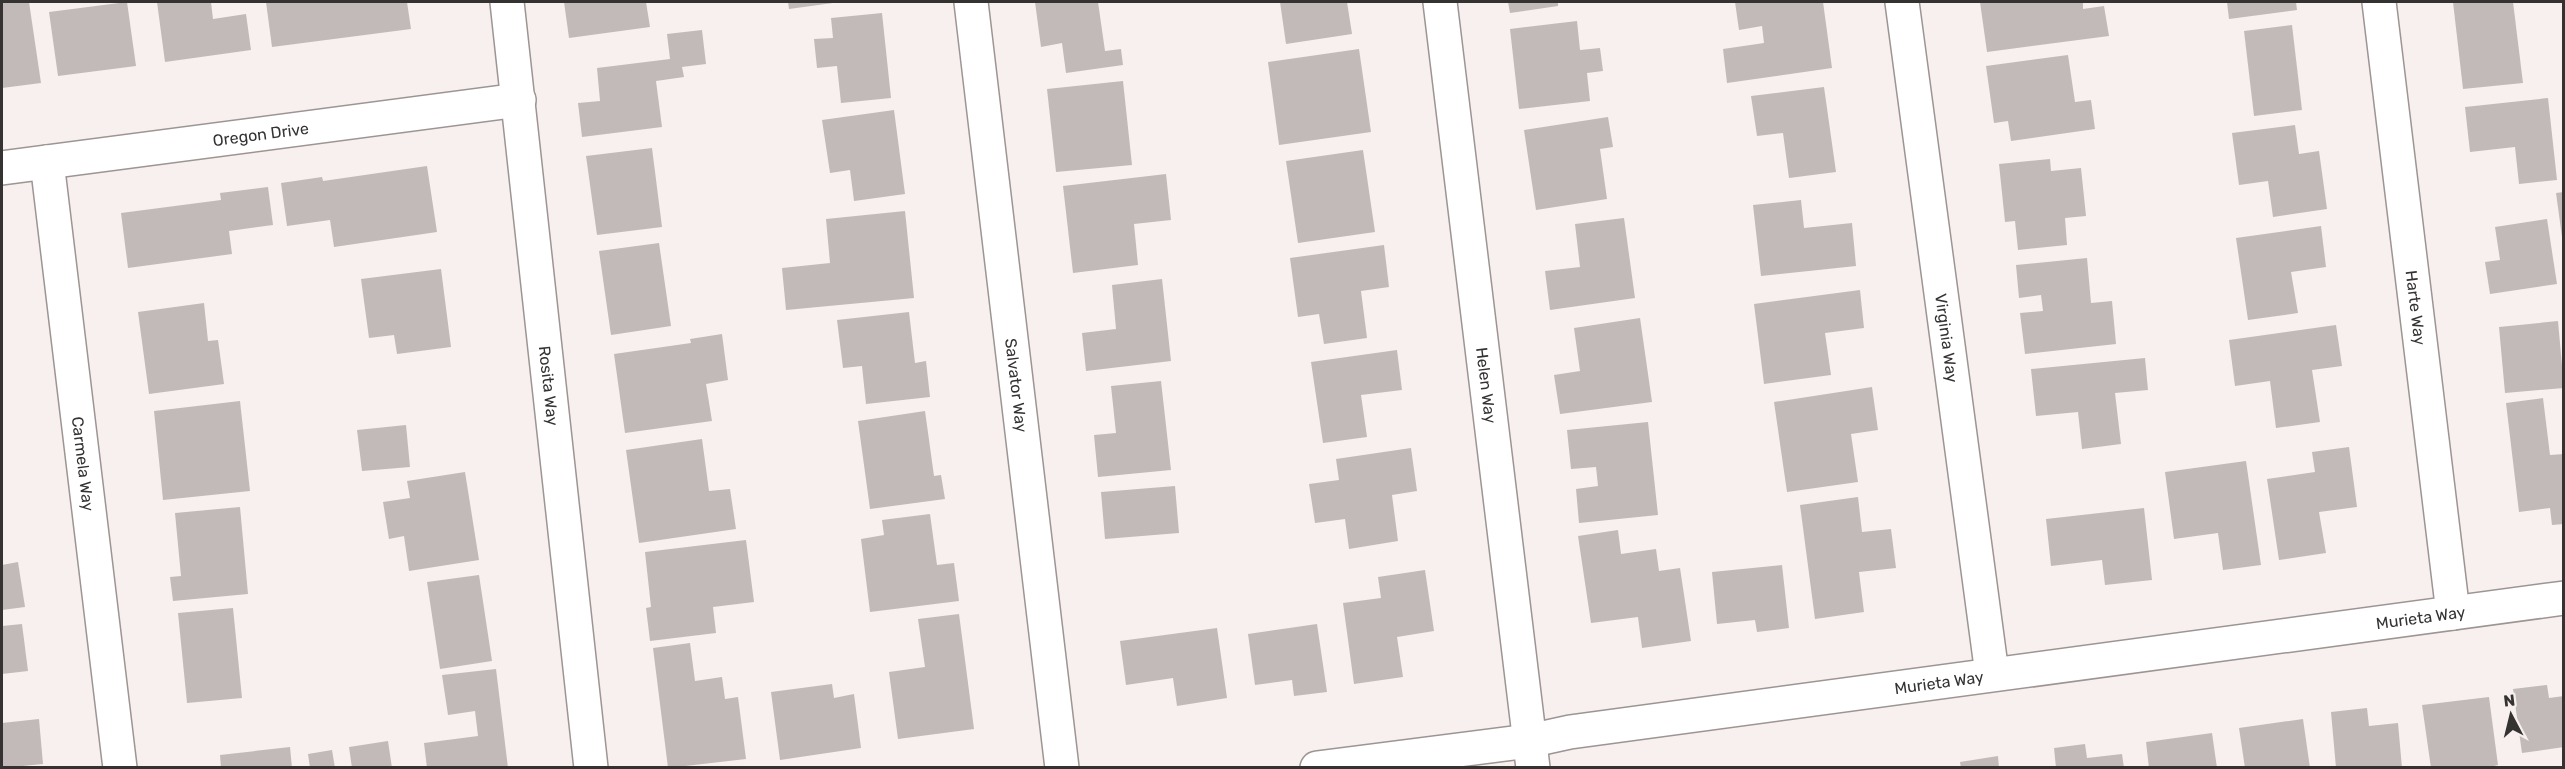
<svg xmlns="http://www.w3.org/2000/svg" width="2565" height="769" viewBox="0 0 2565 769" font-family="Rubik,sans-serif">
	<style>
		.building { fill: #c1bab9 }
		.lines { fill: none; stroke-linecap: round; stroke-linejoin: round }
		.street-casing { stroke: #9c9594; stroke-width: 36 }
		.street { stroke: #fff; stroke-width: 33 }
		.labels { text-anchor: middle; stroke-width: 5; stroke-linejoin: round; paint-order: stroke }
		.street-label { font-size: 16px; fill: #353232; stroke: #f7f0ef }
	</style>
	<rect width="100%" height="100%" fill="#f7f0ef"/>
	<g class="building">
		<path d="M2 2H29L41 83 2 88Z"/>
		<path d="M127 2 136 66 58 76 49 12Z"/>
		<path d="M157 2H211L213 19 246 14 251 50 165 62Z"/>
		<path d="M266 2H407L411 29 272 47Z"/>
		<path d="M564 2H646L650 27 569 38Z"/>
		<path d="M788 2H833V3L789 9Z"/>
		<path d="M1035 2H1098L1105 51 1121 49 1123 65 1066 73 1062 43 1041 47Z"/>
		<path d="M1280 2H1347L1352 34 1286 44Z"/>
		<path d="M1508 2H1558V6L1510 13Z"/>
		<path d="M1735 2H1823L1832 68 1727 83 1723 49 1764 43 1762 26 1739 30Z"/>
		<path d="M1980 2H2083V9L2104 6 2109 36 1987 52Z"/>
		<path d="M2227 2H2296L2297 10 2229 19Z"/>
		<path d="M2453 2H2513L2523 83 2463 89Z"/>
		<path d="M882 13 891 98 841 103 837 66 817 68 814 39 833 38 831 18Z"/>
		<path d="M1577 21 1580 50 1600 48 1603 71 1587 73 1590 101 1519 109 1510 29Z"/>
		<path d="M2292 25 2302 110 2254 116 2244 31Z"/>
		<path d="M702 30 706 64 682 67 684 77 656 81 662 127 582 137 578 103 600 101 597 68 670 59 667 34Z"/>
		<path d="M1359 49 1371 132 1279 145 1268 62Z"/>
		<path d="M2068 55 2075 102 2091 100 2095 129 2011 141 2008 121 1994 123 1986 66Z"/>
		<path d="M1123 81 1132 165 1056 172 1047 89Z"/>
		<path d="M1824 87 1836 172 1789 178 1783 133 1757 136 1751 96Z"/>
		<path d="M2548 98 2557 180 2519 184 2515 147 2470 152 2465 107Z"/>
		<path d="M894 110 905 194 854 201 850 170 830 173 822 120Z"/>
		<path d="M1608 117 1613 147 1600 149 1607 199 1536 210 1524 130Z"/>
		<path d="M2295 125 2299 154 2319 151 2327 209 2273 217 2268 181 2239 185 2232 133Z"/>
		<path d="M652 148 662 227 597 235 586 156Z"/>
		<path d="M1363 150 1375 232 1298 243 1286 161Z"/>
		<path d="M2050 159 2051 171 2081 168 2086 216 2065 218 2067 245 2018 250 2015 221 2005 222 1999 164Z"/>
		<path d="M427 166 437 232 334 247 330 220 287 226 281 183 322 177 323 181Z"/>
		<path d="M1166 174 1171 220 1134 224 1138 265 1073 273 1063 186Z"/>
		<path d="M268 187 273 225 229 231 232 254 128 268 121 213 221 200 220 193Z"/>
		<path d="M2564 192 2563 237H2562L2556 193Z"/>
		<path d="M1801 200 1804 228 1852 223 1856 266 1761 276 1753 205Z"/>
		<path d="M905 211 914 298 786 310 782 268 830 263 826 219Z"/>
		<path d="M1624 218 1635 298 1550 310 1545 271 1580 267 1575 224Z"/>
		<path d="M2547 219 2557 284 2490 294 2485 262 2500 260 2495 227Z"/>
		<path d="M2321 226 2326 267 2291 272 2298 313 2248 320 2236 238Z"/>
		<path d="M659 243 671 326 611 335 599 251Z"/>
		<path d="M1384 245 1389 287 1361 291 1367 338 1324 344 1319 314 1298 317 1290 258Z"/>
		<path d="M2087 258 2091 303 2112 301 2116 344 2025 354 2020 313 2043 311 2041 295 2019 298 2016 265Z"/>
		<path d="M441 269 451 347 397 354 394 335 369 338 361 279Z"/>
		<path d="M1162 279 1171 361 1086 371 1082 333 1116 329 1112 285Z"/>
		<path d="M1860 290 1864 328 1825 333 1831 375 1764 384 1754 304Z"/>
		<path d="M204 303 208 341 218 340 224 384 149 394 138 312Z"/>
		<path d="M909 312 915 363 926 361 930 397 866 404 862 366 843 368 837 320Z"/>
		<path d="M1640 318 1652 402 1560 414 1554 375 1580 371 1574 328Z"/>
		<path d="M2558 321 2564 388 2505 393 2499 327Z"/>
		<path d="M2336 325 2342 366 2312 370 2320 422 2276 428 2270 381 2235 386 2229 340Z"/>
		<path d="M722 334 728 380 706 384 712 421 625 433 614 354 691 343 690 339Z"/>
		<path d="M1397 350 1402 390 1361 395 1367 437 1323 443 1311 362Z"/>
		<path d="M2145 358 2148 390 2115 393 2121 444 2082 449 2078 412 2036 416 2031 369Z"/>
		<path d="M1161 381 1171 470 1098 477 1094 435 1116 433 1111 386Z"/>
		<path d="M1872 387 1878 430 1851 434 1858 482 1787 492 1774 402Z"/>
		<path d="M2543 398 2550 455 2564 454V524L2552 525 2550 508 2519 512 2506 403Z"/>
		<path d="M240 401 250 491 163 500 154 411Z"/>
		<path d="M925 411 934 476 941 475 945 499 870 509 858 421Z"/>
		<path d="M1648 422 1658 515 1579 523 1576 489 1598 486 1596 467 1571 469 1567 430Z"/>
		<path d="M406 425 410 467 362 471 357 430Z"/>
		<path d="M702 439 709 491 730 489 736 529 639 543 626 450Z"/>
		<path d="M2349 447 2357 507 2319 512 2326 553 2279 560 2267 479 2315 472 2312 452Z"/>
		<path d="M1411 448 1417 491 1392 495 1398 541 1349 549 1345 519 1315 523 1309 484 1339 480 1336 459Z"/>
		<path d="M2246 461 2261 565 2223 570 2218 533 2174 539 2165 472Z"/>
		<path d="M465 472 479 560 409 571 404 536 389 539 383 502 410 498 407 481Z"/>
		<path d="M1175 486 1179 533 1105 539 1101 492Z"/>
		<path d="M1858 497 1862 532 1891 529 1896 568 1859 572 1864 612 1815 619 1800 505Z"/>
		<path d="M240 507 248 594 173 601 170 577 181 576 175 513Z"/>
		<path d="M2144 508 2152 580 2105 585 2102 560 2051 566 2046 519Z"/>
		<path d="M930 514 937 565 954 563 959 601 870 612 861 539 884 535 882 520Z"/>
		<path d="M1618 530 1621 554 1656 549 1659 571 1680 568 1691 641 1642 648 1638 617 1591 623 1578 536Z"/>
		<path d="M746 540 754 602 713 607 716 633 650 641 646 608 651 607 645 552Z"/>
		<path d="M18 562 25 607 2 610V565Z"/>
		<path d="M1782 565 1789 628 1757 632 1755 620 1717 624 1712 572Z"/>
		<path d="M1425 570 1434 631 1397 637 1403 677 1354 684 1343 603 1381 598 1378 577Z"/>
		<path d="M479 575 492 661 440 669 427 582Z"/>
		<path d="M233 608 242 698 187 703 178 613Z"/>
		<path d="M959 614 974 729 898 739 889 672 925 667 918 619Z"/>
		<path d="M22 624 28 671 2 674V626Z"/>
		<path d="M1317 624 1327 692 1294 696 1292 680 1255 685 1248 634Z"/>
		<path d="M1217 628 1227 698 1177 706 1173 678 1126 685 1120 641Z"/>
		<path d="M690 643 695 681 722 677 725 699 738 697 746 759 668 768 653 648Z"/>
		<path d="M496 669 508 768H427L424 743 478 736 475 711 448 715 442 675Z"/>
		<path d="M832 684 834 698 854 694 861 748 780 760 771 692Z"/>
		<path d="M2547 685 2549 698 2564 696V747L2522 753 2513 689Z"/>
		<path d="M2489 697 2498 765 2486 768H2431L2422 705Z"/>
		<path d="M2367 708 2369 726 2398 723 2402 768H2336L2331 712Z"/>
		<path d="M39 719 43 764 2 768V723Z"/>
		<path d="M2303 719 2310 768H2245L2239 728Z"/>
		<path d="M2212 733 2217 768H2149L2146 742Z"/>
		<path d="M388 741 392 768H352L349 747Z"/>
		<path d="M2085 744 2087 758 2122 754 2124 768H2056L2054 748Z"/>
		<path d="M290 747 292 768H221L220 755Z"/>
		<path d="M332 750 335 768H310L308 754Z"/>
		<path d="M1998 756 1999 768H1961L1960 762Z"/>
	</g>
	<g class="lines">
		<defs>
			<g id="street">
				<path id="s1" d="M507 2 591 768"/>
				<path id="s2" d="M971 2 1062 768"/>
				<path id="s3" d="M1440 2 1533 768"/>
				<path id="s4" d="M1902 2 1992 674"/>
				<path id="s5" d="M2379 2 2453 613"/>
				<path id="s6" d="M47 162 120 768"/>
				<path id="s7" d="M2 168 519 100"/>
				<path id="s8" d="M1317 768 1529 741 1570 732 2564 598"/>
			</g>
		</defs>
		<use href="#street" class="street-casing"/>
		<use href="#street" class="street"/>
	</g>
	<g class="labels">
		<g class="street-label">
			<text dy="6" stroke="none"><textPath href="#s7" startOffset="261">Oregon Drive</textPath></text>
			<text dy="6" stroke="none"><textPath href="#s5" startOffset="308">Harte Way</textPath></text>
			<text dy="6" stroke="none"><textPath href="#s4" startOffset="339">Virginia Way</textPath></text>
			<text dy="6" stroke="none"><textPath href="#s1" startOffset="386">Rosita Way</textPath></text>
			<text dy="6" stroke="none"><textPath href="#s2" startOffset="386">Salvator Way</textPath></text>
			<text dy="6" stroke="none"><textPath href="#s3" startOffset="386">Helen Way</textPath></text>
			<text dy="6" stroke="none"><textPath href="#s6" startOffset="304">Carmela Way</textPath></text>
			<text dy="6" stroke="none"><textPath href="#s8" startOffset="1114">Murieta Way</textPath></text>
			<text dy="6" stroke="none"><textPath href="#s8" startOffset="628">Murieta Way</textPath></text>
		</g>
	</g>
	<rect width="2565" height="769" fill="none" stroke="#353232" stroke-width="6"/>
	<g transform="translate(2511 715) rotate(353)" stroke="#f7f0ef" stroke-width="4.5" paint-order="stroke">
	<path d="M0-4.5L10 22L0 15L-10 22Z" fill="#353232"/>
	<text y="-9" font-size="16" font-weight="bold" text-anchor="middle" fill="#353232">N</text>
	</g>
</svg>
